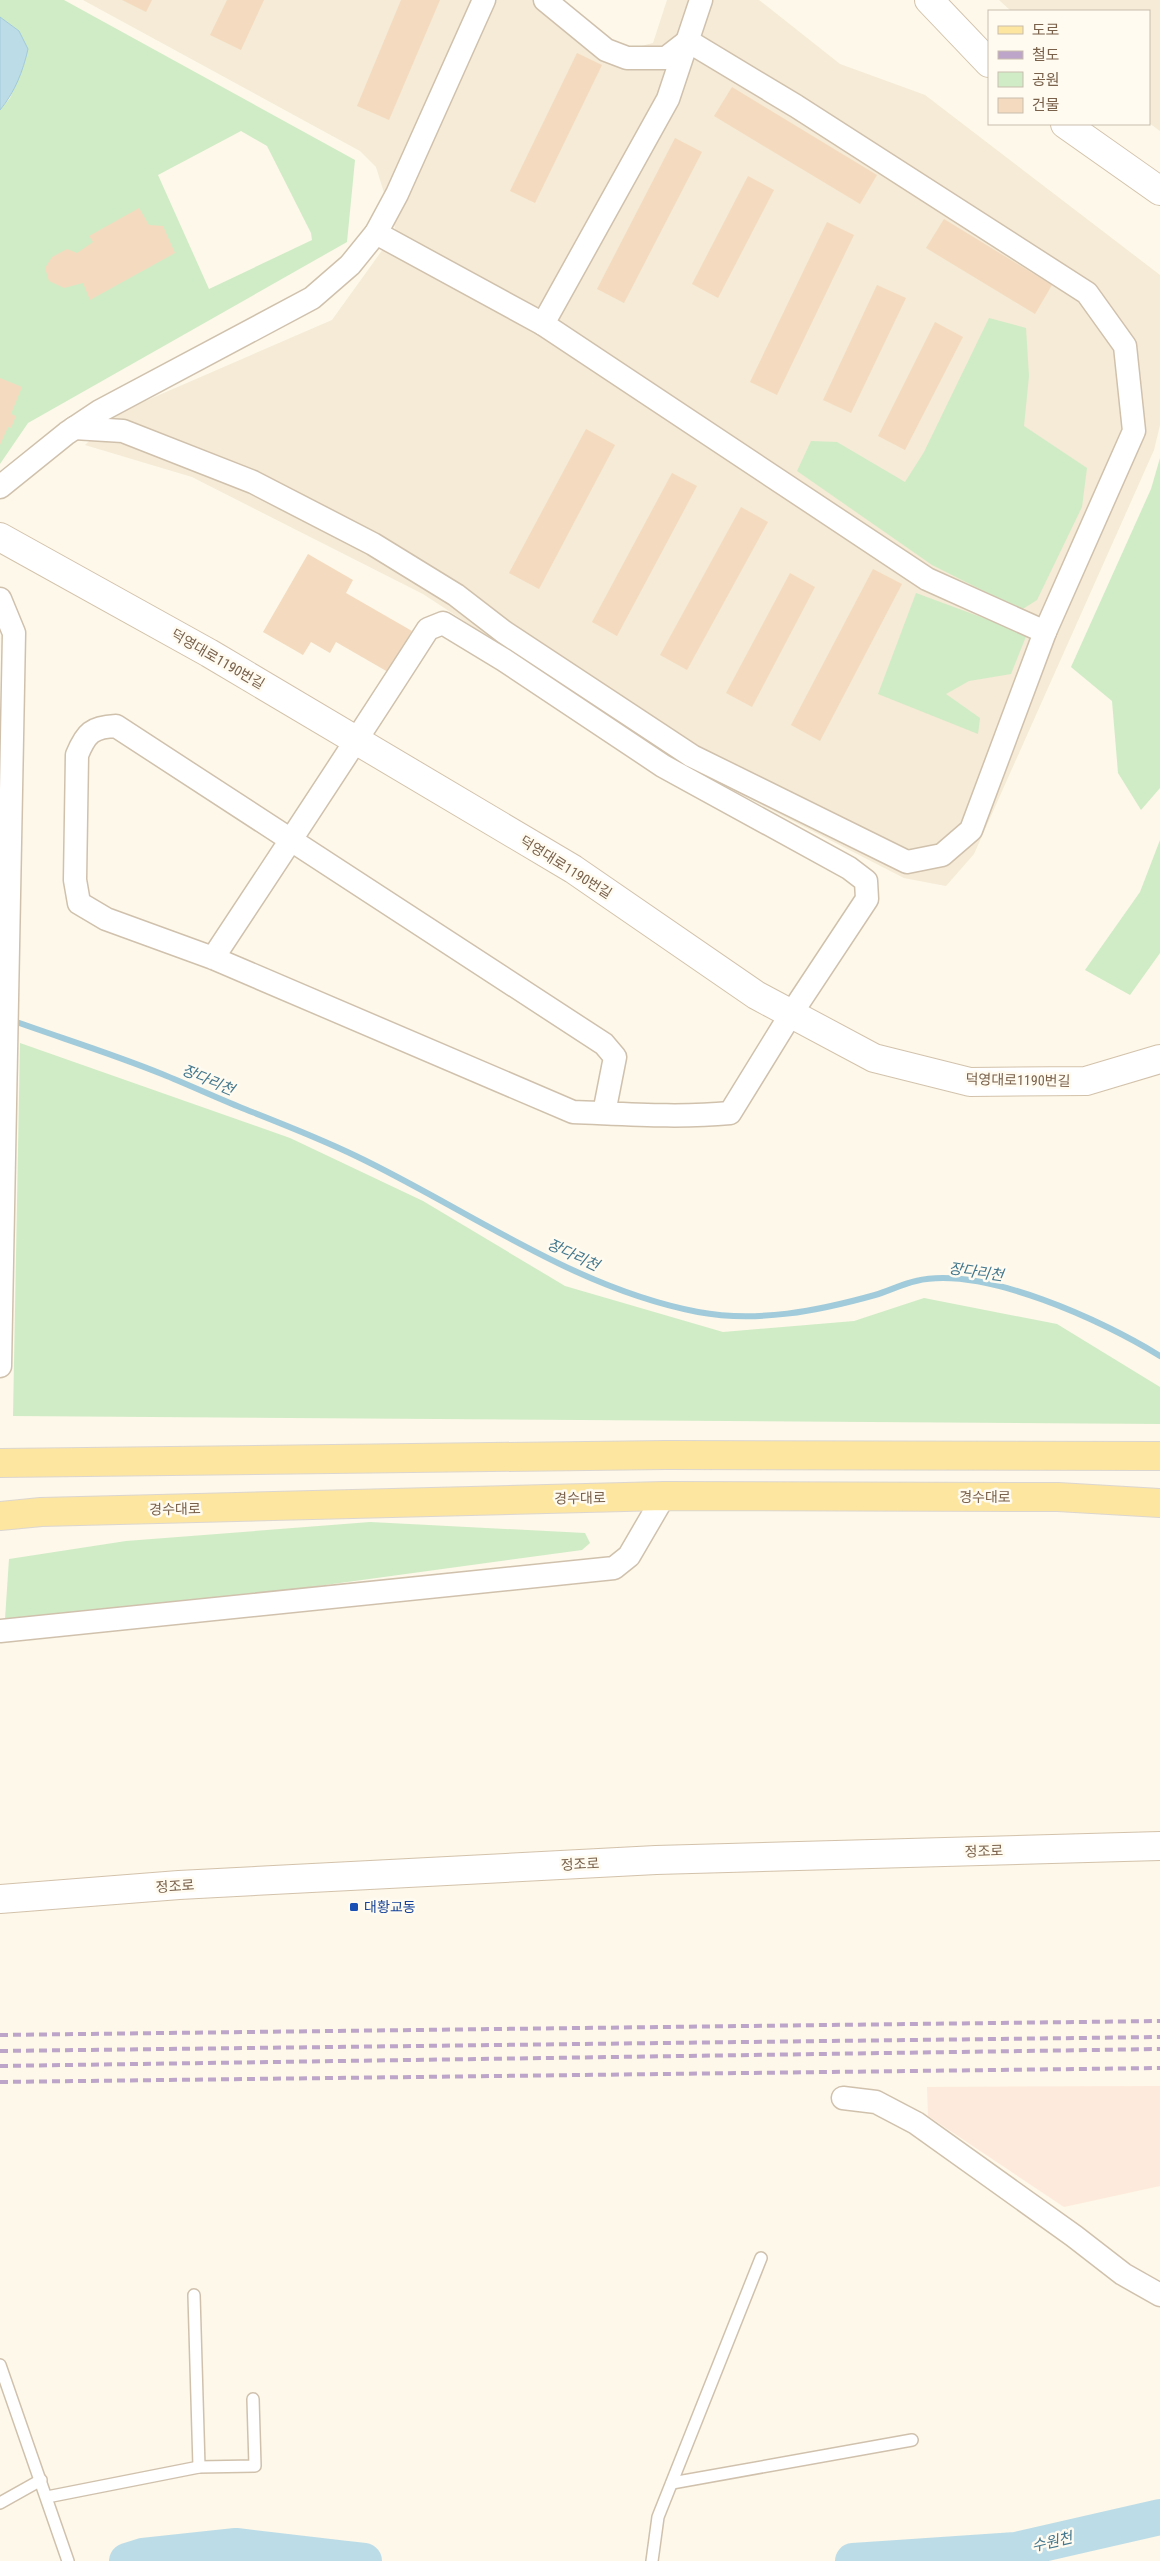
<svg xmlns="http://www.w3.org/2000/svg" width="1160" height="2561" viewBox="0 0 1160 2561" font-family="'Roboto Condensed','Noto Sans KR',sans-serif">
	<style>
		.residential { fill: #f5ebd6 }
		.commercial { fill: #feeadc }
		.green { fill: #d0ecc6; fill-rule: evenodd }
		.water { fill: #bcdce8; stroke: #a1cada }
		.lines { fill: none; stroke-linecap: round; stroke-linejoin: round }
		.stream { stroke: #a1cada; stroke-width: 6 }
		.river { stroke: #bcdce8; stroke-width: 36 }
		.building { fill: #f4dbbf }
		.lane-casing { stroke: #d0c1ad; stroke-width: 14 }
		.street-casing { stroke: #d0c1ad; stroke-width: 25 }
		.secondary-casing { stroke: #d3c2ab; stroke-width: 30 }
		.primary-casing { stroke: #dcd6d0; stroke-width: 30 }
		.lane { stroke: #fff; stroke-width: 11 }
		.street { stroke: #fff; stroke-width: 22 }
		.secondary { stroke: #fff; stroke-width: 28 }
		.primary { stroke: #fde6a0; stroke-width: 28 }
		.rail { stroke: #bda5c9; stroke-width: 4; stroke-dasharray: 8 5; stroke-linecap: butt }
		.transit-dot { fill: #1a4fb4; stroke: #fffbf0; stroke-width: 2 }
		.labels { text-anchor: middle; stroke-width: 5; stroke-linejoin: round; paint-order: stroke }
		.street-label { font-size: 14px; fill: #79614b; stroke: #fffbf0 }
		.transit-label { font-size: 14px; fill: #164399; stroke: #fffbf0; text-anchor: start }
		.water-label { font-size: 15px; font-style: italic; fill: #43778d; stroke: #fffbf0 }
	</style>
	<rect width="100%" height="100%" fill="#fdf8e9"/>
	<g class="residential">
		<path d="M83 0H563L626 50 653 43 667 0H759L840 64 925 95 1160 275V425L1154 450 974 854 946 886 904 878 689 768 423 594 192 477 85 445 120 412 332 320 396 231 376 167 360 151Z"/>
		<path d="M999 0H1160V131L1149 123V11H1011Z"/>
	</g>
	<path class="commercial" d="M1160 2086V2186L1064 2207 928 2116 927 2087Z"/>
	<g class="green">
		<path d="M0 0H64L355 160 347 242 28 423 0 464V110L10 98 25 62 19 31 0 17ZM241 131 267 146 311 233 312 240 209 289 158 175Z"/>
		<path d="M989 318 1026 328 1029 376 1024 426 1087 468 1082 507 1037 600 1021 610 932 565 797 471 811 441 837 442 905 482 924 452Z"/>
		<path d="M1160 458V788L1141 810 1118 773 1112 701 1071 667 1151 489Z"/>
		<path d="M916 593 1027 634 1011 674 969 681 946 694 980 718 978 734 878 694Z"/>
		<path d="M1160 840V953L1130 995 1085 970 1140 892Z"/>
		<path d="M20 1043 290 1138 423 1201 565 1286 723 1332 854 1321 924 1298 1057 1324 1160 1387V1424L13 1416Z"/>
		<path d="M370 1522 585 1533 590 1543 582 1550 193 1603 5 1619 9 1559 126 1541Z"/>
	</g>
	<path class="water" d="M0 17 19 31 28 49C23 71 15 92 0 110Z"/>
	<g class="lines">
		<path class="stream" d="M11 1020C61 1038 113 1054 162 1074 189 1085 215 1097 242 1108 280 1123 319 1138 356 1156 469 1210 573 1288 698 1312 757 1323 818 1311 875 1295 889 1291 902 1284 916 1281 983 1265 1104 1321 1160 1356"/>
		<g class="river">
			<path d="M127 2561 143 2556 236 2546 364 2561"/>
			<path d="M853 2561 1016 2550 1160 2517"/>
		</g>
	</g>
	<g class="building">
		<path d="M122 0H152L146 12Z"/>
		<path d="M227 0H264L241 50 210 35Z"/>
		<path d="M401 0H440L389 120 357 106Z"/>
		<path d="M577 53 602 65 535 203 510 191Z"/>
		<path d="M732 87 877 175 860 204 714 116Z"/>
		<path d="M675 138 702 152 624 303 597 289Z"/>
		<path d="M748 176 774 190 718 298 692 284Z"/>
		<path d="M139 208 149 225 163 226 175 253 90 300 83 283 64 288 49 281 45 268 52 257 67 249 77 253 93 242 89 236Z"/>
		<path d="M944 219 1052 285 1035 314 926 248Z"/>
		<path d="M827 222 854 235 777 395 750 382Z"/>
		<path d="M877 285 906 298 851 413 823 400Z"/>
		<path d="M935 322 963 337 905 450 878 436Z"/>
		<path d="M0 378 22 387 11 414 16 416 11 428 8 427 0 445Z"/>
		<path d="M586 429 615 445 539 589 509 573Z"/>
		<path d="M672 473 697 486 617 636 592 622Z"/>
		<path d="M741 507 768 522 687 670 660 655Z"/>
		<path d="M308 554 353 580 346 593 412 631 388 672 336 642 330 653 311 642 303 655 263 632Z"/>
		<path d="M873 569 902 584 820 741 791 725Z"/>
		<path d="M790 573 815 587 752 707 726 693Z"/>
	</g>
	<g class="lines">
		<defs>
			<g id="lane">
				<path d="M194 2295 199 2467"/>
				<path d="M0 2365 68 2561"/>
				<path d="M672 2483 912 2440"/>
				<path d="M47 2497 199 2467 255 2466 253 2399"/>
				<path d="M0 2503 41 2480"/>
				<path d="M652 2561 658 2517 761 2258"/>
			</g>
			<g id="street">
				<path d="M545 0 606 50 627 58H666L688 41"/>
				<path d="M688 41 796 106 1087 293 1125 346 1134 431 1045 632 927 579 543 324 668 99 701 0"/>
				<path d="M376 233 543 324"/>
				<path d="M74 428 123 431 253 482 373 544 456 595 504 632 692 756 907 862 942 855 971 830 1045 632"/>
				<path d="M0 487 67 433 100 411 312 298 350 265 376 233 397 194 484 0"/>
				<path d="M0 599 14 633 0 1366"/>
				<path d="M213 958C285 849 357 740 428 629L443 623 504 660 663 766 849 868 866 881 867 899 791 1014 730 1113C678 1118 626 1114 573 1112L213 958 106 919 79 903 75 880 77 755C86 733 92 727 116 726L604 1044 615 1057 604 1113"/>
				<path d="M0 1631 614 1568 629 1556 664 1496"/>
				<path d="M843 2098 876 2102 916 2123 1074 2236 1123 2274 1160 2295"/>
			</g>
			<g id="secondary">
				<path d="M929 0 989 63"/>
				<path d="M1065 124 1160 191"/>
				<path d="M0 537 209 653 573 869 756 995 874 1058 970 1082 1086 1081 1160 1059"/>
				<path d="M0 1899 179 1885 656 1860 1160 1846"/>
			</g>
			<g id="primary">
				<path d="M0 1463 666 1455 1160 1456"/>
				<path d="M0 1516 41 1512 664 1496 1058 1497 1160 1503"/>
			</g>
		</defs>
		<use href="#lane" class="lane-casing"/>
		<use href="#street" class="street-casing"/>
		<use href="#secondary" class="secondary-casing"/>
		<use href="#primary" class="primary-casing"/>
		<use href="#lane" class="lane"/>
		<use href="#street" class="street"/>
		<use href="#secondary" class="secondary"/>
		<use href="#primary" class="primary"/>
		<g class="rail">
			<path d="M0 2035 1160 2021"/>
			<path d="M0 2051 1160 2037"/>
			<path d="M0 2066 1160 2049"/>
			<path d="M0 2082 1160 2068"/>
		</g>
	</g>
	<rect class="transit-dot" x="349" y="1902" width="10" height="10" rx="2.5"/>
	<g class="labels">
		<g class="street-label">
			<text transform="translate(218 659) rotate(30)" y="5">덕영대로1190번길</text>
			<text transform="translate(566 867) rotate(32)" y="5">덕영대로1190번길</text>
			<text transform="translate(1018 1080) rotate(1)" y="5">덕영대로1190번길</text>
			<text x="985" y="1502">경수대로</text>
			<text transform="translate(580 1498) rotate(-1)" y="5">경수대로</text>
			<text transform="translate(175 1509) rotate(-1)" y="5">경수대로</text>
			<text transform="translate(984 1851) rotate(-2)" y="5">정조로</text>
			<text transform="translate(580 1864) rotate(-3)" y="5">정조로</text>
			<text transform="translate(175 1886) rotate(-4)" y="5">정조로</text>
		</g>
		<g class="transit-label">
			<text x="364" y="1912">대황교동</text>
		</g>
		<g class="water-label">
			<text transform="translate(208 1080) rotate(23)" y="5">장다리천</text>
			<text transform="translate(573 1255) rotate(25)" y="5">장다리천</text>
			<text transform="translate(976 1272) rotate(8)" y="5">장다리천</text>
			<text transform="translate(1052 2542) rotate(-13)" y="5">수원천</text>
		</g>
	</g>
	<rect x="988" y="10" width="162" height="115" fill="#fffbf0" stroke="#c9bdae"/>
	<rect x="998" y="26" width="25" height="8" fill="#fde6a0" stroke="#c9bdae"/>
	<text x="1032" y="35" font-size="15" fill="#79614b">도로</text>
	<rect x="998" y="51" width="25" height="8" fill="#bda5c9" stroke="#c9bdae"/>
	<text x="1032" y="60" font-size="15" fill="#79614b">철도</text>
	<rect x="998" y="72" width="25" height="15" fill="#d0ecc6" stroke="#c9bdae"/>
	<text x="1032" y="85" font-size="15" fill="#79614b">공원</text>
	<rect x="998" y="98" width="25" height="15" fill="#f4dbbf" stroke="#c9bdae"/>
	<text x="1032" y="110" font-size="15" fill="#79614b">건물</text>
</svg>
